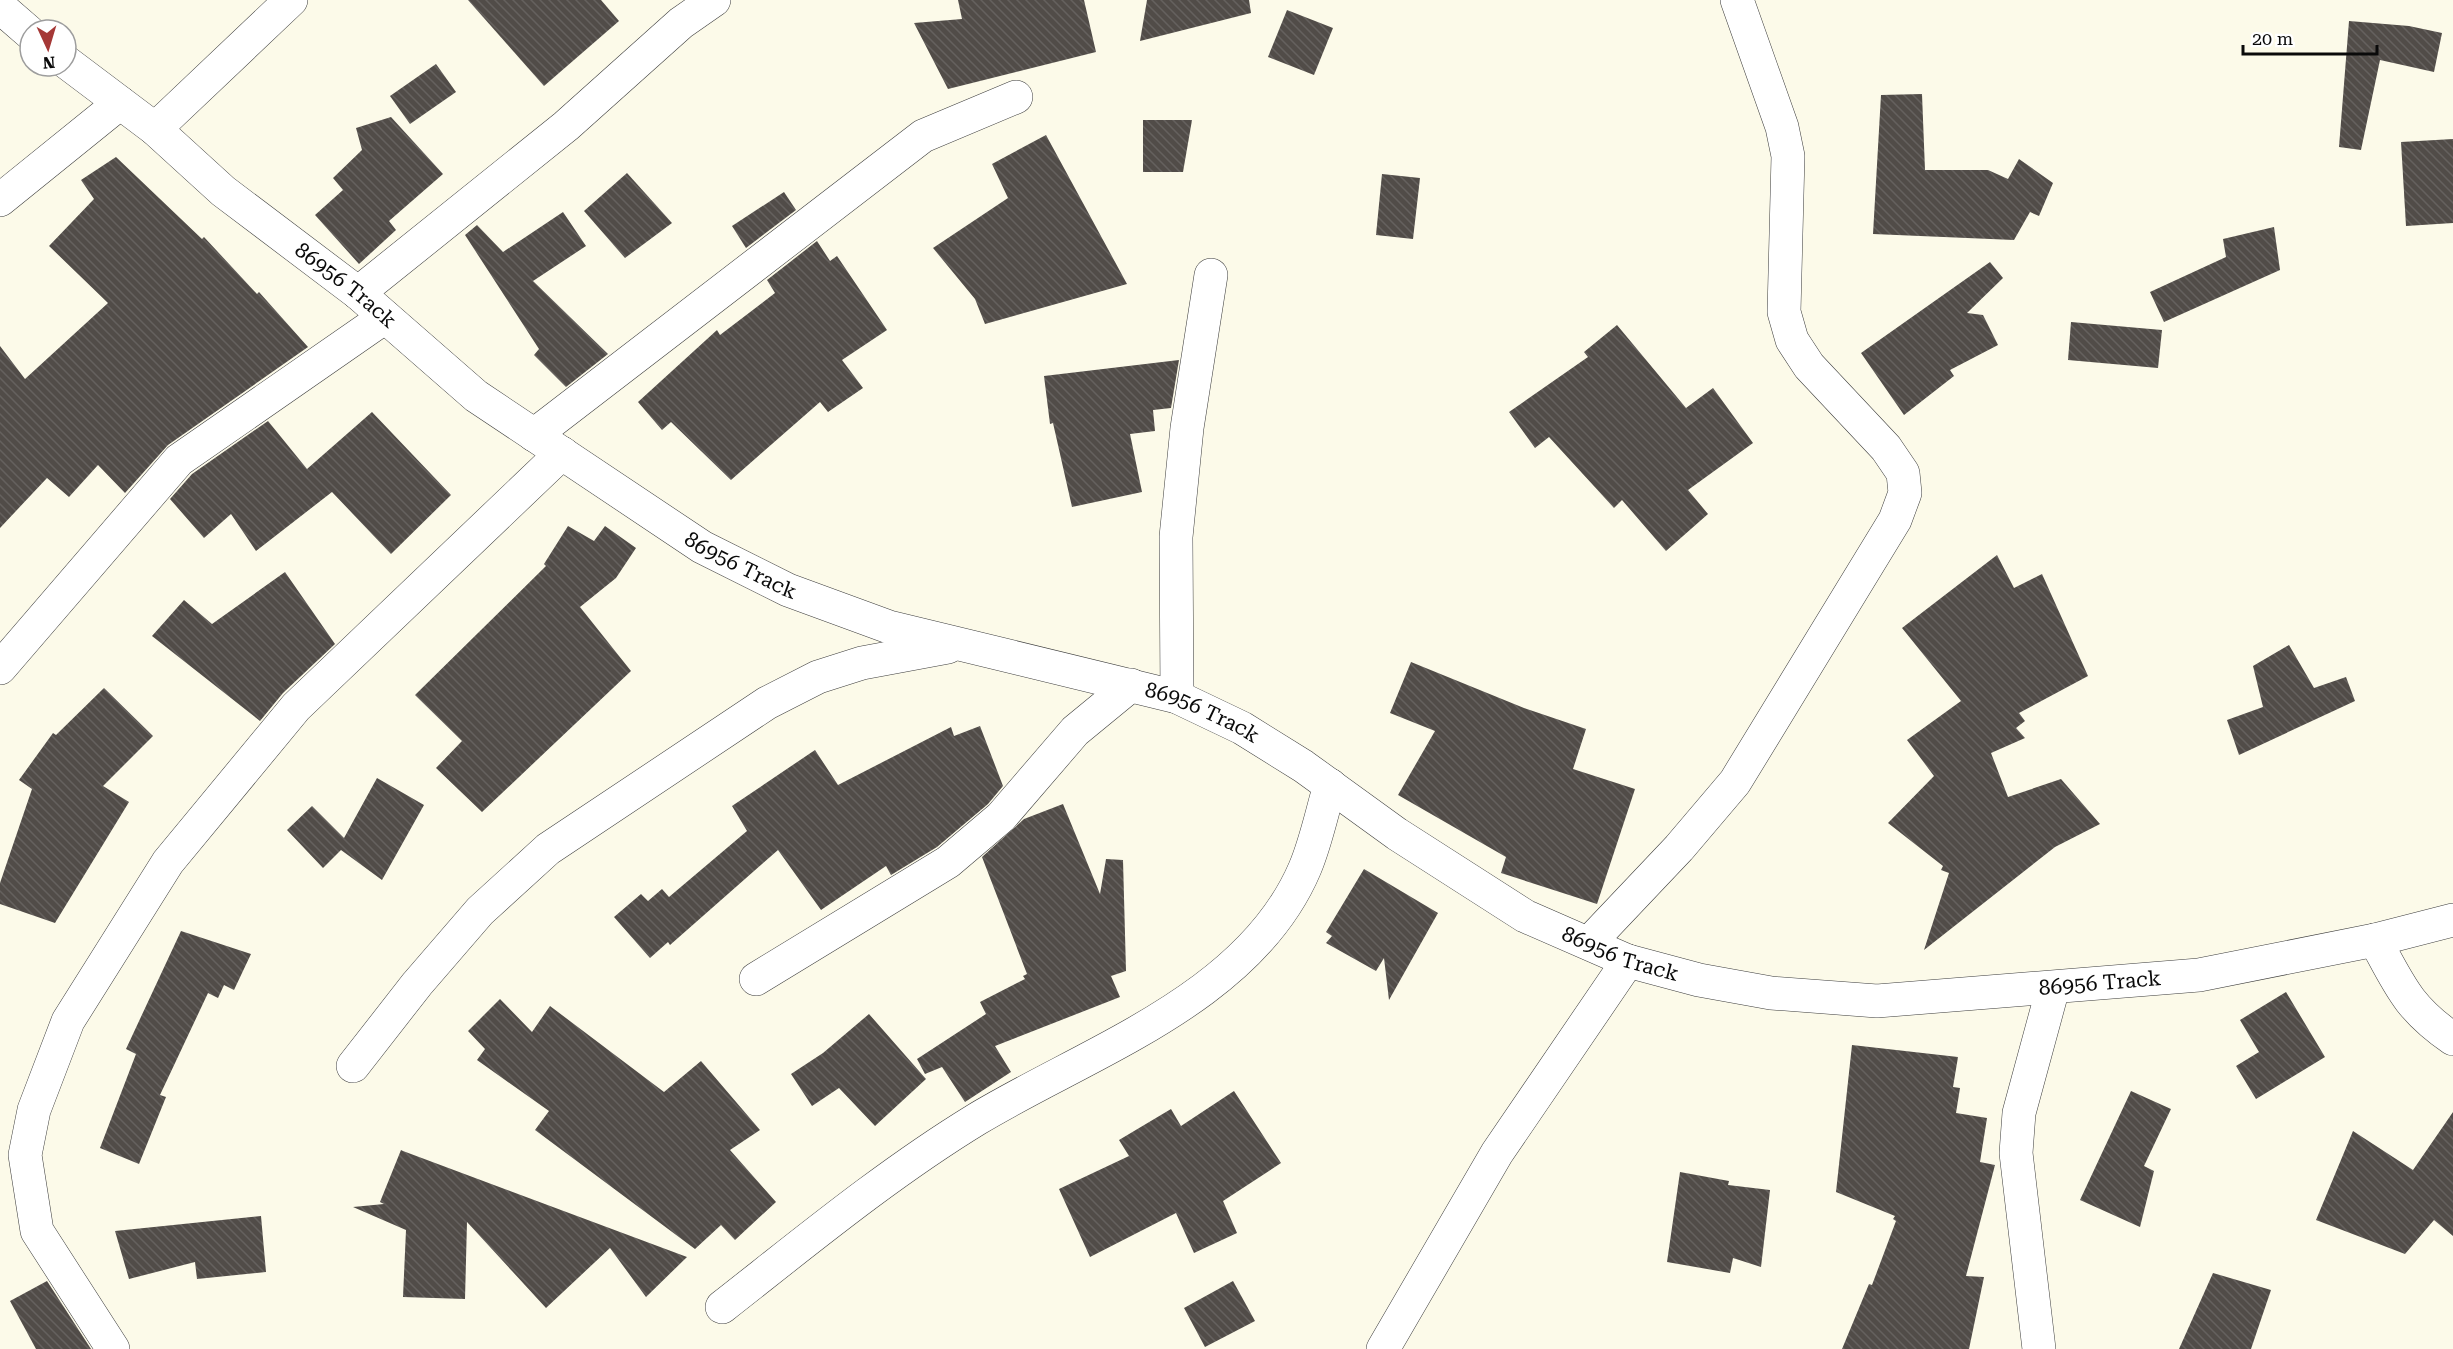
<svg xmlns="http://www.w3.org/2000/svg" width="2453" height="1349" viewBox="0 0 2453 1349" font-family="'Roboto Serif',serif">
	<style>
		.building { fill: url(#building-back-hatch) }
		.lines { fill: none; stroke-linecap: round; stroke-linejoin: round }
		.minor-casing { stroke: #3d3d3d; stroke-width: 34 }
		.minor { stroke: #fff; stroke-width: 33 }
		.labels { text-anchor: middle; stroke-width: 6; stroke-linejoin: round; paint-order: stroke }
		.street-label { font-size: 21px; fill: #0a0a0a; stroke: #fff }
	</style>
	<defs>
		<pattern id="building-back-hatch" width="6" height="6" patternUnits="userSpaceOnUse" patternTransform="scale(1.5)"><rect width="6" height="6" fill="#514c48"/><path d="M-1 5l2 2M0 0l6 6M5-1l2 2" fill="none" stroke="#65615e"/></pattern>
	</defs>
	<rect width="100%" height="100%" fill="#fcfae9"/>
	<g class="building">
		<path d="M468 0H601L619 21 544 86Z"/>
		<path d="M958 0H1084L1096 52 948 89 914 23 962 19Z"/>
		<path d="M1147 0H1249L1251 13 1140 41Z"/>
		<path d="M1287 10 1333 28 1314 75 1268 57Z"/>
		<path d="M2349 21 2409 26 2442 33 2434 72 2380 60 2361 150 2339 147Z"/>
		<path d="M436 64 456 92 410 124 390 96Z"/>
		<path d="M1922 94 1925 170H1988L2008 179 2019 159 2053 183 2039 216 2030 212 2014 240 1873 234 1881 95Z"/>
		<path d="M391 117 443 174 389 221 396 230 359 264 315 215 343 190 333 178 362 150 356 128Z"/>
		<path d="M1143 120H1192L1183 172H1143Z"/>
		<path d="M1046 135 1127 284 985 324 975 299 933 248 1008 198 992 164Z"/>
		<path d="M2453 139V223L2406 226 2401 142Z"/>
		<path d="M116 157 202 239 204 237 257 294 259 292 308 347 168 445 125 493 98 465 69 497 47 478 0 528V346L25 379 108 303 49 246 94 199 81 180Z"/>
		<path d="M627 173 672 223 625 258 584 211Z"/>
		<path d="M1382 174 1420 178 1413 239 1376 235Z"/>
		<path d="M784 192 796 210 746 248 732 226Z"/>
		<path d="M563 212 586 246 533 281 608 354 566 387 534 355 539 349 465 235 477 225 503 252Z"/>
		<path d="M2274 227 2280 270 2164 322 2150 292 2226 257 2223 239Z"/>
		<path d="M817 241 830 261 837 256 887 330 842 360 863 388 828 412 820 402 731 480 671 422 662 430 638 402 717 330 720 335 775 293 767 280Z"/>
		<path d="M1990 262 2003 278 1967 313 1983 315 1998 345 1950 370 1954 376 1904 415 1861 353Z"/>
		<path d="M2071 322 2162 330 2158 368 2068 360Z"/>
		<path d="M1617 325 1686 408 1713 388 1753 443 1688 490 1708 514 1666 551 1622 500 1614 508 1549 437 1535 448 1509 412 1588 357 1584 352Z"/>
		<path d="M1179 360 1171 408 1153 410 1155 431 1130 434 1142 492 1072 507 1053 423 1050 424 1044 376Z"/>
		<path d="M372 412 451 495 391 554 332 492 256 551 231 514 204 538 170 499 192 474 268 421 307 469Z"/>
		<path d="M568 526 594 541 605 526 636 548 616 578 580 607 631 671 482 812 436 768 462 741 415 695 546 566 544 564Z"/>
		<path d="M1997 555 2014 588 2042 574 2088 676 2019 713 2025 721 2016 728 2025 738 1991 753 2008 797 2061 779 2100 824 2055 847 1924 950 1949 873 1941 870 1943 866 1888 823 1934 776 1907 740 1961 701 1902 628Z"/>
		<path d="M285 572 335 644 283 693 260 721 152 636 184 600 212 624Z"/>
		<path d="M2289 645 2314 688 2346 677 2355 701 2239 755 2227 720 2263 707 2253 666Z"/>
		<path d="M1411 662 1524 708 1586 729 1573 769 1635 789 1597 904 1501 873 1506 857 1398 795 1435 731 1390 713Z"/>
		<path d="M104 688 153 736 103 786 129 802 55 923 0 904V883L32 789 19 780 53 733 56 735Z"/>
		<path d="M980 726 1003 786 988 804 937 847 891 875 886 866 821 910 778 850 670 945 668 942 650 958 614 917 641 894 648 901 662 889 669 897 747 831 732 806 815 750 838 785 951 727 954 736Z"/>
		<path d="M377 778 424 805 382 880 341 850 323 868 287 830 312 806 344 838Z"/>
		<path d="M1063 804 1100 894 1106 859 1123 860 1126 971 1111 976 1120 997 995 1046 1011 1072 965 1102 942 1067 925 1074 917 1059 986 1014 980 1002 1025 979 1023 976 1027 974 982 857 1024 819Z"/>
		<path d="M1364 869 1438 913 1389 1000 1384 958 1376 971 1326 943 1332 936 1326 932Z"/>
		<path d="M181 931 251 954 234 990 224 985 218 998 208 993 160 1095 166 1097 139 1164 100 1148 136 1054 126 1049Z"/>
		<path d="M2286 992 2325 1057 2256 1099 2236 1066 2259 1052 2240 1020Z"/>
		<path d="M500 999 532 1032 550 1006 664 1092 701 1061 760 1130 730 1150 776 1202 735 1240 721 1225 695 1249 535 1130 549 1111 477 1060 485 1049 468 1031Z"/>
		<path d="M869 1014 926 1079 875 1126 839 1088 812 1106 791 1074 823 1053Z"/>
		<path d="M1852 1045 1958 1057 1953 1087 1960 1088 1956 1113 1987 1118 1980 1162 1995 1165 1966 1276 1984 1277 1969 1349H1842L1869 1284 1872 1285 1896 1221 1893 1219 1895 1216 1836 1192Z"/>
		<path d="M1234 1091 1281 1163 1223 1201 1237 1233 1194 1253 1176 1213 1090 1257 1059 1189 1129 1156 1119 1140 1171 1109 1181 1126Z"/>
		<path d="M2131 1091 2171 1109 2144 1166 2154 1171 2140 1227 2080 1200Z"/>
		<path d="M2453 1112V1236L2434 1220 2405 1254 2316 1220 2353 1131 2413 1170Z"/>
		<path d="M401 1150 403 1151 687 1257 646 1297 610 1248 546 1308 467 1222 465 1299 403 1297 406 1230 353 1207 384 1204 380 1202Z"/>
		<path d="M1680 1172 1729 1181 1728 1185 1770 1190 1761 1267 1733 1258 1730 1273 1667 1262Z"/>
		<path d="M261 1216 266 1272 197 1279 195 1262 129 1279 115 1231Z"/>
		<path d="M2213 1273 2271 1290 2251 1349H2179Z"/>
		<path d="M47 1281 91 1349H36L10 1301Z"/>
		<path d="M1233 1281 1255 1321 1205 1347 1184 1308Z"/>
	</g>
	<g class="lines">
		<defs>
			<g id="minor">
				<path d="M0 7 30 33"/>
				<path id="s1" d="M66 62 155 129 223 191 358 293 476 396 702 547 788 590 889 627 1177 697 1242 728 1303 766 1397 834 1525 916 1628 961 1699 980 1771 993 1877 1001 2199 975 2375 940 2453 920"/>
				<path d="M155 129 291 0"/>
				<path d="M0 200 120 103"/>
				<path d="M358 293 566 126 681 23 714 0"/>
				<path d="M534 435 923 136 1016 97"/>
				<path d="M0 668 179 460 385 317"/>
				<path d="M1177 697 1176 537 1187 428 1211 275"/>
				<path d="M2375 940C2400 986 2408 1008 2453 1039"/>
				<path d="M1589 943 1679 848 1735 782 1895 520 1905 493 1903 473 1886 448 1809 366 1792 340 1784 312 1788 156 1782 127 1737 0"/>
				<path d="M756 979 948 862 1001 817 1075 731 1131 685"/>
				<path d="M353 1066 417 984 480 911 548 849 767 703 818 677 862 663 948 647"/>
				<path d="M722 1307C805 1242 887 1174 977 1119 1090 1051 1250 998 1305 868 1316 842 1322 812 1330 785"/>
				<path d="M113 1349 37 1231 25 1155 34 1110 68 1021 168 862 296 707 562 453"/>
				<path d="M1383 1349 1497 1153 1628 961"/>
				<path d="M2039 1349 2016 1153 2019 1113 2053 988"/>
			</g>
		</defs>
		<use href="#minor" class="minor-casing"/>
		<use href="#minor" class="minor"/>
	</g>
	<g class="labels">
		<g class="street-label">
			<text dy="7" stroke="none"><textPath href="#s1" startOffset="358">86956 Track</textPath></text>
			<text dy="7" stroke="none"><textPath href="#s1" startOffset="844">86956 Track</textPath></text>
			<text dy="7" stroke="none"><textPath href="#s1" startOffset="1330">86956 Track</textPath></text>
			<text dy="7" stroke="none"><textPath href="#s1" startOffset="1816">86956 Track</textPath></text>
			<text dy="7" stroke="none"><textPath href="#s1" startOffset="2302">86956 Track</textPath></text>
		</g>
	</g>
	<g transform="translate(48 48) rotate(176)"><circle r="28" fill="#ffffff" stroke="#9d9d9d" stroke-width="1.5"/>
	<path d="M0-4.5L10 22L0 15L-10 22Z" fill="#a53836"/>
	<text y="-9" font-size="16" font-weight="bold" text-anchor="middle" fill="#0a0a0a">N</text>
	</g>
	<path d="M2243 45v9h134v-9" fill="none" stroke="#0a0a0a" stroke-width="3"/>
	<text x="2252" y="45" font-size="18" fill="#0a0a0a" stroke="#ffffff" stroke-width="4.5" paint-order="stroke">20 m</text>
</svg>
